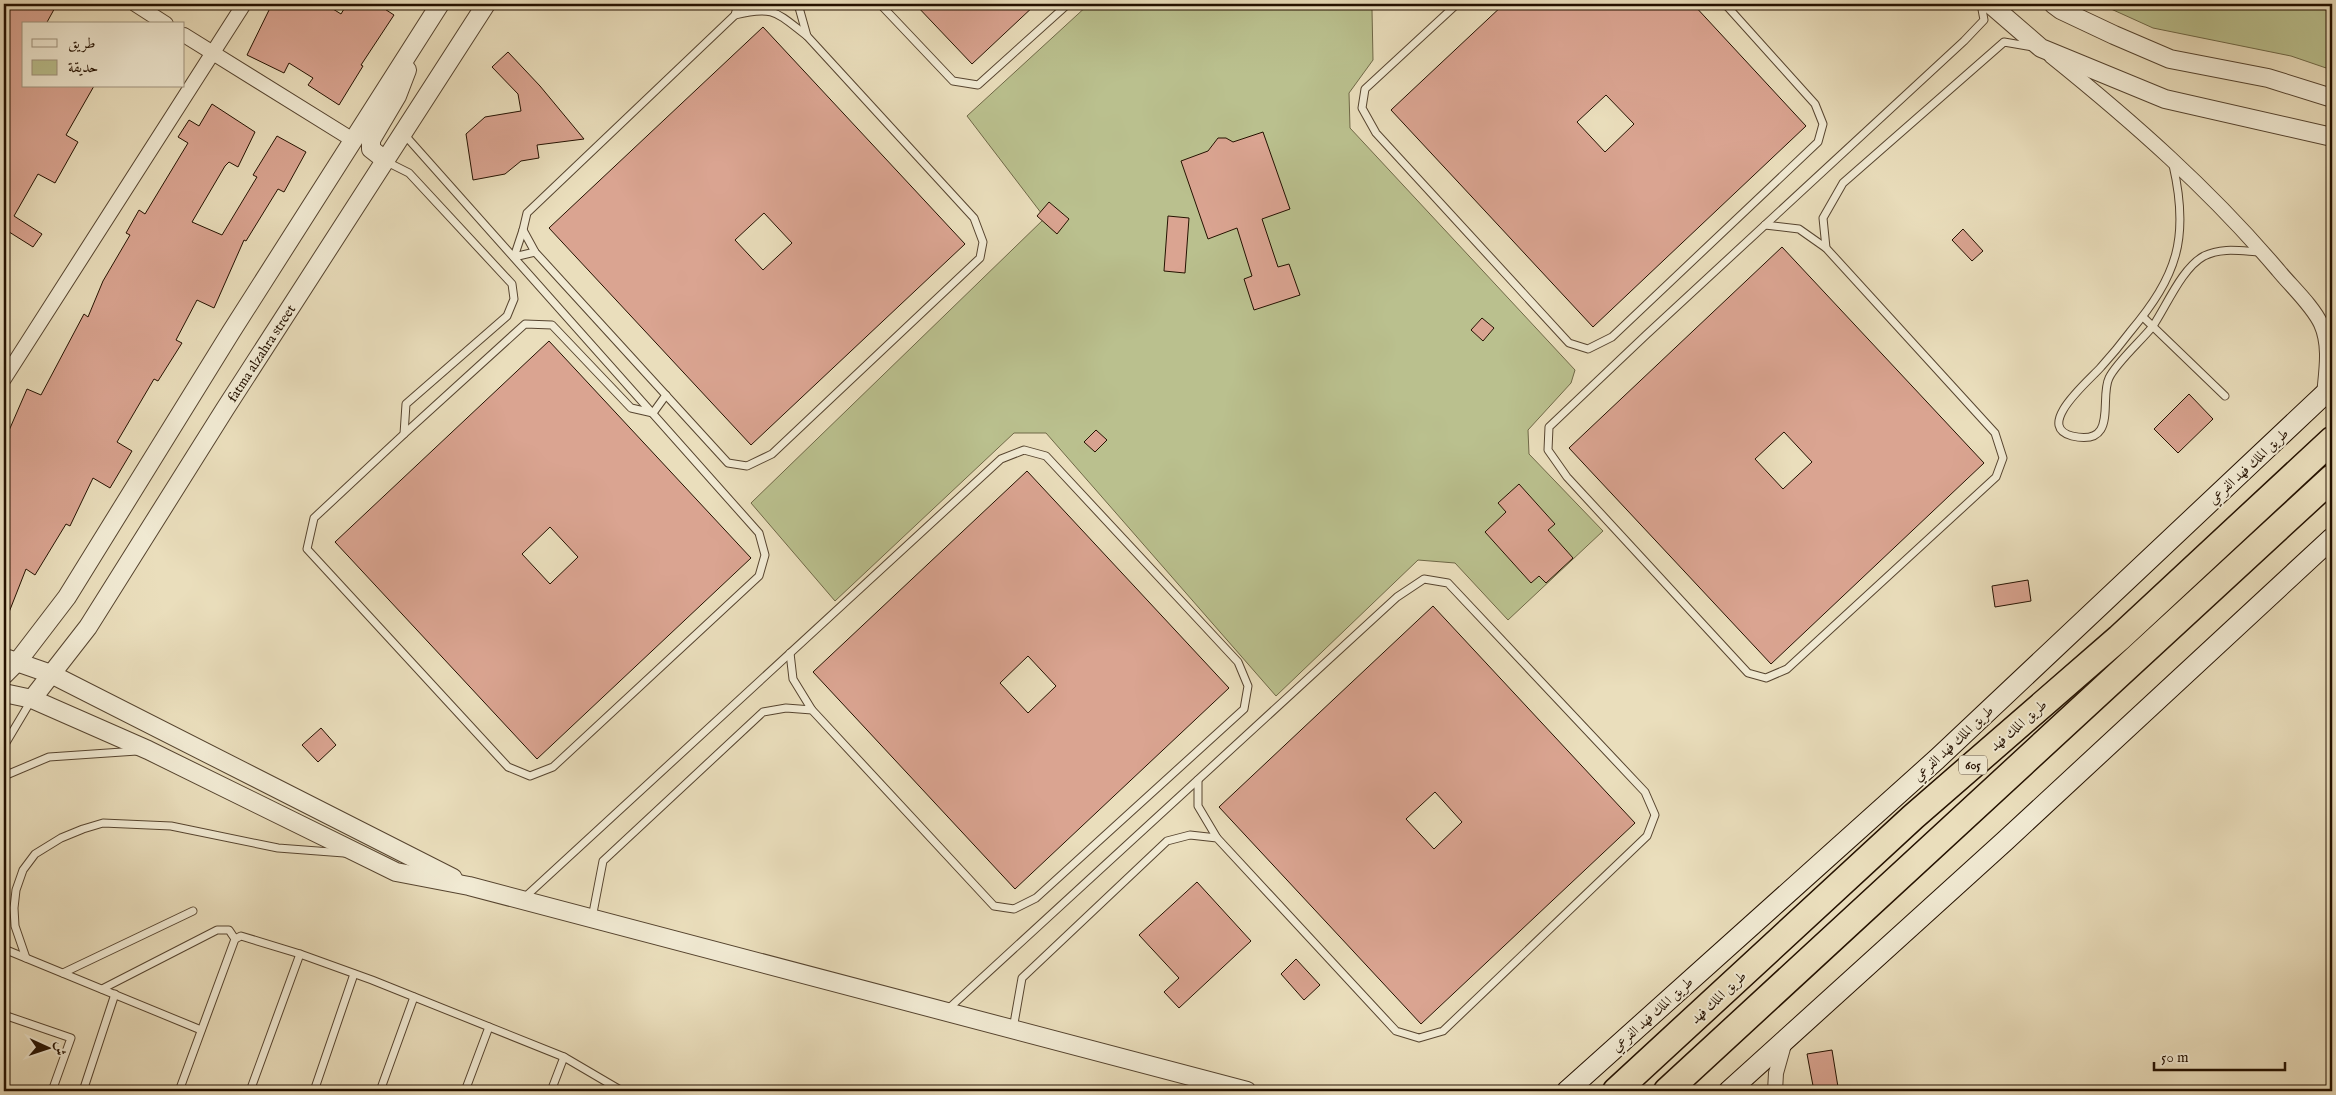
<svg xmlns="http://www.w3.org/2000/svg" width="2336" height="1095" viewBox="0 0 2336 1095" font-family="'IM FELL English',Amiri,serif">
	<style>
		.green { fill: #bac08e; stroke: #6f6847 }
		.building { fill: #daa491; stroke: #241100; fill-rule: evenodd }
		.lines { fill: none; stroke-linecap: round; stroke-linejoin: round }
		.service-casing { stroke: #56442f; stroke-width: 9 }
		.minor-casing { stroke: #56442f; stroke-width: 16 }
		.tertiary-casing { stroke: #56442f; stroke-width: 20 }
		.secondary-casing { stroke: #241100; stroke-width: 22 }
		.motorway-casing { stroke: #241100; stroke-width: 29 }
		.service { stroke: #f1ead3; stroke-width: 7 }
		.minor { stroke: #f1ead3; stroke-width: 14 }
		.tertiary { stroke: #f1ead3; stroke-width: 18 }
		.secondary { stroke: #f1ead3; stroke-width: 20 }
		.motorway { stroke: #eadebc; stroke-width: 26 }
		.labels { text-anchor: middle; stroke-width: 4; stroke-linejoin: round; paint-order: stroke }
		.shield { fill: #f1ead3; stroke: #62523f; stroke-width: 1 }
		.shield-label { font-size: 12px; font-weight: bold; fill: #241100 }
		.street-label { font-size: 14px; fill: #241100; stroke: #f1ead3 }
	</style>
	<rect width="100%" height="100%" fill="#eadebc"/>
	<filter id="stains"><feTurbulence type="fractalNoise" baseFrequency=".004" numOctaves="4"/><feColorMatrix values="0 0 0 0 .2 0 0 0 0 .09 0 0 0 0 .02 0 0 0 .5 -.17"/></filter>
	<radialGradient id="worn" r=".72"><stop offset=".6" stop-color="#630" stop-opacity="0"/><stop offset="1" stop-color="#630" stop-opacity=".3"/></radialGradient>
	<g class="green">
		<path d="M1089 4H1366L1372 10 1373 60 1349 93 1350 128 1575 370 1571 383 1528 430 1529 454 1603 531 1508 620 1455 563 1418 560 1276 696 1046 433H1014L835 601 751 503 1045 218 967 116Z"/>
		<path d="M2100 4H2332V70L2291 56 2153 28Z"/>
	</g>
	<g class="building">
		<path d="M4 4H57L46 24H24V86H94L66 135 78 142 55 183 38 174 14 216 42 234 33 247 6 230 4 234Z"/>
		<path d="M272 4H325L341 14 347 4H377L394 15 361 65 363 66 339 105 308 85 313 78 289 63 284 73 247 55Z"/>
		<path d="M915 4H1036L972 64Z"/>
		<path d="M1504 4H1693L1806 126 1593 327 1391 110ZM1606 95 1634 124 1605 152 1577 122Z"/>
		<path d="M763 27 965 244 751 445 549 228ZM764 213 792 243 763 270 735 240Z"/>
		<path d="M508 52 540 86 584 139 537 145 539 158 521 161 505 174 473 180 466 134 485 117 521 111 518 94 492 67Z"/>
		<path d="M212 104 255 132 238 167 229 162 225 166 192 222 222 235 257 177 253 175 277 136 306 152 284 192 278 189 246 241 244 240 214 308 197 300 176 340 182 343 158 381 154 379 117 442 132 451 110 488 93 478 70 526 66 524 35 575 26 569 4 625V442L27 389 41 395 84 314 88 317 103 281 130 235 126 233 139 210 145 214 188 143 178 137 189 120 199 126Z"/>
		<path d="M1263 132 1290 209 1262 219 1278 267 1289 264 1300 295 1254 310 1244 279 1252 276 1237 228 1208 239 1181 161 1208 151 1218 138H1226L1233 142Z"/>
		<path d="M1049 202 1069 219 1057 234 1037 216Z"/>
		<path d="M1168 216 1189 218 1185 273 1164 271Z"/>
		<path d="M1963 229 1983 251 1972 261 1952 240Z"/>
		<path d="M1782 247 1984 463 1771 664 1569 448ZM1784 432 1812 462 1783 489 1755 459Z"/>
		<path d="M1482 318 1494 328 1483 341 1471 330Z"/>
		<path d="M549 341 751 558 537 759 335 542ZM550 527 578 557 550 584 522 554Z"/>
		<path d="M2189 394 2213 419 2178 453 2154 429Z"/>
		<path d="M1096 430 1107 440 1095 452 1084 442Z"/>
		<path d="M1027 471 1229 688 1015 889 813 672ZM1028 656 1056 686 1028 713 1000 683Z"/>
		<path d="M1519 484 1555 524 1548 530 1573 558 1546 583 1539 576 1531 583 1485 532 1506 512 1498 503Z"/>
		<path d="M2028 580 2031 601 1995 607 1992 586Z"/>
		<path d="M1433 606 1635 823 1421 1024 1219 807ZM1435 792 1462 822 1434 849 1406 819Z"/>
		<path d="M321 728 336 745 318 762 302 745Z"/>
		<path d="M1197 882 1251 941 1179 1008 1164 992 1179 978 1139 935Z"/>
		<path d="M1296 959 1320 985 1304 1000 1281 974Z"/>
		<path d="M1832 1050 1838 1087 1827 1089 1828 1091H1814L1807 1054Z"/>
	</g>
	<g class="lines">
		<defs>
			<g id="service">
				<path d="M738 4 735 15 527 213 523 230 535 252 728 463 747 466 772 454 980 258 983 242 974 218 807 36 798 4"/>
				<path d="M880 4 953 81 978 85 1068 4"/>
				<path d="M1457 4 1365 89 1362 108 1376 133 1569 343 1588 349 1612 337 1818 142 1823 124 1815 104 1725 4"/>
				<path d="M1981 4 1984 20 1964 41 1646 335 1549 427 1548 450 1567 477 1748 673 1766 678 1787 669 1996 477 2003 458 1995 433 1826 248 1823 218 1843 183 2004 42 2033 47"/>
				<path d="M735 15C774 5 777 13 807 36"/>
				<path d="M385 161 409 173 512 284 514 299 507 316 406 404 404 434 314 518 307 549 508 767 530 776 553 767 759 576 765 555 759 533 403 133"/>
				<path d="M2173 165C2190 238 2177 276 2130 332 2121 344 2111 356 2101 367 2092 378 2033 426 2072 436 2119 447 2099 398 2109 378 2116 363 2142 340 2153 326 2167 305 2182 268 2204 256 2222 247 2241 251 2260 252"/>
				<path d="M1765 225 1799 229 1826 248"/>
				<path d="M523 230 514 257 535 252"/>
				<path d="M2143 317 2225 396"/>
				<path d="M404 434 525 324 552 325 631 408 653 413 666 395"/>
				<path d="M790 653 793 679 812 710"/>
				<path d="M4 746 32 699"/>
				<path d="M4 776 49 757 137 751"/>
				<path d="M1198 780V806L1217 838"/>
				<path d="M524 898 1001 459 1024 450 1046 456 1238 662 1248 686 1244 709 1036 898 1014 909 994 906 812 710 786 708 763 712 603 861 592 918"/>
				<path d="M4 949 201 1030"/>
				<path d="M26 958 15 926 14 908 16 890 23 870 35 854 61 838 83 829 103 823 171 826 278 848 344 853"/>
				<path d="M63 973 193 911"/>
				<path d="M102 989 217 930H229L235 939"/>
				<path d="M947 1010 1397 597 1424 579 1448 583 1645 792 1655 815 1647 836 1443 1031 1419 1038 1396 1031 1217 838 1190 835 1167 841 1022 978 1013 1029"/>
				<path d="M4 1015 71 1038 52 1091"/>
				<path d="M83 1091 115 994"/>
				<path d="M179 1091 235 939 241 936 300 954 372 980 564 1057 622 1091"/>
				<path d="M250 1091 300 954"/>
				<path d="M314 1091 354 974"/>
				<path d="M380 1091 414 997"/>
				<path d="M465 1091 489 1027"/>
				<path d="M551 1091 564 1057"/>
			</g>
			<g id="minor">
				<path d="M135 4 166 24"/>
				<path d="M184 35 353 140"/>
				<path d="M2051 56C2133 122 2210 190 2278 270 2291 286 2313 306 2321 324 2331 346 2326 372 2324 395"/>
				<path d="M4 379 244 4"/>
				<path d="M1775 1091 1776 1073 1785 1041"/>
			</g>
			<g id="tertiary">
				<path d="M1990 4 2041 48 2165 99 2332 137"/>
				<path d="M2053 4 2061 10 2114 35 2170 59 2268 78 2332 98"/>
				<path d="M385 160 371 149V140L397 96 407 70"/>
				<path d="M8 659 51 674 453 878"/>
				<path d="M4 675 18 661 67 597 231 332 440 4"/>
				<path d="M4 693 32 699 148 750 396 872 469 886 1247 1091"/>
				<path d="M32 699 88 627 225 409 486 4"/>
			</g>
			<g id="secondary">
				<path d="M1567 1091 1937 759 2332 387"/>
				<path d="M1729 1091 2006 840 2332 538"/>
			</g>
			<g id="motorway">
				<path d="M1616 1091 1913 817 2119 638 2332 440"/>
				<path d="M1667 1091 2332 478"/>
			</g>
		</defs>
		<use href="#service" class="service-casing"/>
		<use href="#minor" class="minor-casing"/>
		<use href="#tertiary" class="tertiary-casing"/>
		<use href="#secondary" class="secondary-casing"/>
		<use href="#motorway" class="motorway-casing"/>
		<use href="#service" class="service"/>
		<use href="#minor" class="minor"/>
		<use href="#tertiary" class="tertiary"/>
		<use href="#secondary" class="secondary"/>
		<use href="#motorway" class="motorway"/>
	</g>
	<g class="labels">
		<rect class="shield" x="1959" y="755.5" width="28" height="19" rx="4"/>
		<g class="shield-label">
			<text x="1973" y="769">605</text>
		</g>
		<g class="street-label">
			<text transform="translate(261 353) rotate(-57)" y="5">fatma alzahra street</text>
			<text transform="translate(2248 466) rotate(-43)" y="5">طريق الملك فهد الفرعي</text>
			<text transform="translate(2018 725) rotate(-41)" y="5">طريق الملك فهد</text>
			<text transform="translate(1953 743) rotate(-43)" y="5">طريق الملك فهد الفرعي</text>
			<text transform="translate(1718 997) rotate(-43)" y="5">طريق الملك فهد</text>
			<text transform="translate(1652 1014) rotate(-42)" y="5">طريق الملك فهد الفرعي</text>
		</g>
	</g>
	<rect width="2336" height="1095" fill="none" stroke="#eadebc" stroke-width="20"/>
	<rect x="5" y="5" width="2326" height="1085" fill="none" stroke="#241100" stroke-width="2.5"/>
	<rect x="10" y="10" width="2316" height="1075" fill="none" stroke="#241100"/>
	<rect x="22" y="22" width="162" height="65" fill="#f1ead3" stroke="#9f937f"/>
	<rect x="32" y="39" width="25" height="8" fill="#f1ead3" stroke="#9f937f"/>
	<text x="68" y="48" font-size="15" fill="#241100">طريق</text>
	<rect x="32" y="60" width="25" height="15" fill="#bac08e" stroke="#9f937f"/>
	<text x="68" y="72" font-size="15" fill="#241100">حديقة</text>
	<g transform="translate(48 1048) rotate(93)" stroke="#f1ead3" stroke-width="4" paint-order="stroke">
	<path d="M0-4L9 19L0 12L-9 19Z" fill="#241100"/>
	<text y="-8" font-size="14" font-weight="bold" text-anchor="middle" fill="#241100">ش</text>
	</g>
	<path d="M2154 1062v8h131v-8" fill="none" stroke="#241100" stroke-width="2.5"/>
	<text x="2161" y="1062" font-size="15" fill="#241100" stroke="#f1ead3" stroke-width="4" paint-order="stroke">50 m</text>
	<rect width="100%" height="100%" filter="url(#stains)"/>
	<rect width="100%" height="100%" fill="url(#worn)"/>
</svg>
